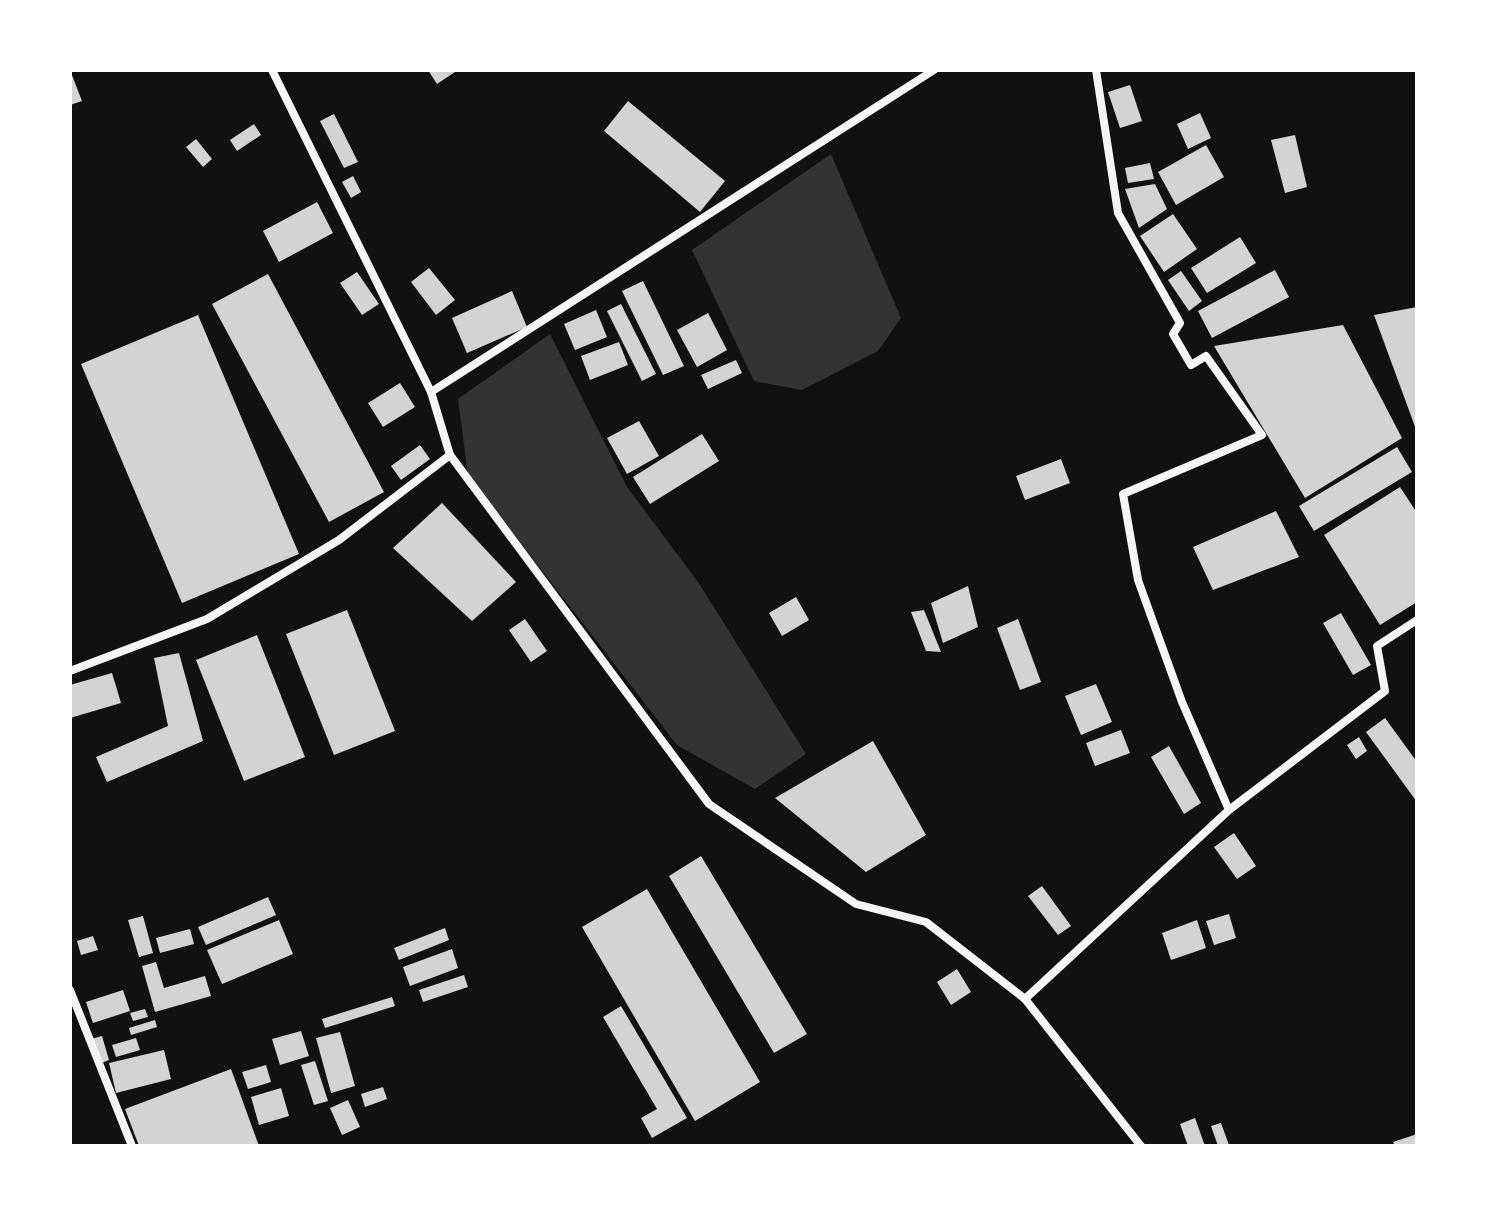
<svg xmlns="http://www.w3.org/2000/svg" width="1487" height="1216" viewBox="0 0 1487 1216" font-family="'Sofia Sans Condensed',sans-serif">
	<style>
		.water { fill: #333 }
		.building { fill: #d3d3d3 }
		.lines { fill: none; stroke-linecap: round; stroke-linejoin: round }
		.minor { stroke: #f5f5f5; stroke-width: 8 }
	</style>
	<rect width="100%" height="100%" fill="#111"/>
	<g class="water">
		<path d="M831 154 901 318 878 351 802 390 754 381 692 250Z"/>
		<path d="M550 334 627 487 698 582 806 754 755 789 677 745 468 475 458 399Z"/>
	</g>
	<g class="building">
		<path d="M70 70 82 101 70 105Z"/>
		<path d="M428 70H458L437 84Z"/>
		<path d="M1130 85 1142 121 1120 128 1108 92Z"/>
		<path d="M628 101 725 181 700 212 604 131Z"/>
		<path d="M1200 113 1211 138 1188 149 1177 124Z"/>
		<path d="M334 114 358 162 344 168 320 121Z"/>
		<path d="M254 124 261 135 237 151 230 140Z"/>
		<path d="M1295 135 1307 187 1285 193 1271 140Z"/>
		<path d="M196 139 212 159 203 167 186 147Z"/>
		<path d="M1206 145 1224 177 1176 205 1158 172Z"/>
		<path d="M1150 163 1154 179 1128 183 1125 168Z"/>
		<path d="M353 176 361 192 351 198 342 182Z"/>
		<path d="M1155 184 1167 209 1139 228 1125 189Z"/>
		<path d="M317 202 333 233 279 262 263 231Z"/>
		<path d="M1173 214 1197 249 1164 272 1140 236Z"/>
		<path d="M1240 237 1256 263 1207 293 1191 268Z"/>
		<path d="M429 268 455 300 436 315 411 282Z"/>
		<path d="M1275 270 1289 297 1212 338 1198 311Z"/>
		<path d="M1181 271 1202 301 1189 311 1168 280Z"/>
		<path d="M357 272 379 304 362 315 340 283Z"/>
		<path d="M268 274 384 492 329 522 212 304Z"/>
		<path d="M643 281 684 366 663 375 622 291Z"/>
		<path d="M512 291 527 327 467 353 452 318Z"/>
		<path d="M621 304 656 374 642 381 607 311Z"/>
		<path d="M1417 307V432L1374 315Z"/>
		<path d="M596 310 607 337 575 350 564 324Z"/>
		<path d="M708 313 727 350 697 367 677 330Z"/>
		<path d="M198 315 299 554 182 603 81 364Z"/>
		<path d="M1343 325 1402 438 1305 498 1214 346Z"/>
		<path d="M619 342 628 365 590 380 581 356Z"/>
		<path d="M736 360 742 373 708 389 701 375Z"/>
		<path d="M400 383 415 407 383 427 368 403Z"/>
		<path d="M639 421 659 456 627 474 607 438Z"/>
		<path d="M702 434 719 461 650 504 633 477Z"/>
		<path d="M420 445 430 459 401 480 391 466Z"/>
		<path d="M1397 447 1412 472 1314 531 1299 506Z"/>
		<path d="M1061 459 1070 483 1025 500 1016 476Z"/>
		<path d="M1400 487 1417 513V602L1380 625 1324 535Z"/>
		<path d="M442 503 516 582 472 621 393 548Z"/>
		<path d="M1276 511 1299 557 1213 590 1193 547Z"/>
		<path d="M968 586 978 627 943 643 931 603Z"/>
		<path d="M796 597 809 620 782 636 769 613Z"/>
		<path d="M347 610 395 731 334 755 286 634Z"/>
		<path d="M924 610 941 652 926 651 911 612Z"/>
		<path d="M1341 613 1371 665 1353 675 1323 623Z"/>
		<path d="M525 619 547 651 531 662 509 630Z"/>
		<path d="M1018 619 1041 682 1020 690 997 628Z"/>
		<path d="M257 635 305 757 244 781 196 660Z"/>
		<path d="M179 653 203 741 107 782 96 757 168 726 154 658Z"/>
		<path d="M112 673 121 703 70 718V685Z"/>
		<path d="M1096 684 1112 722 1081 735 1065 696Z"/>
		<path d="M1385 718 1417 762V802L1366 732Z"/>
		<path d="M1121 730 1130 753 1095 766 1086 743Z"/>
		<path d="M1359 737 1367 751 1356 759 1347 745Z"/>
		<path d="M873 741 926 835 866 872 775 798Z"/>
		<path d="M1169 746 1201 803 1184 814 1151 757Z"/>
		<path d="M1234 833 1256 866 1237 879 1214 847Z"/>
		<path d="M701 856 807 1034 774 1053 669 876Z"/>
		<path d="M1042 886 1071 926 1058 935 1028 896Z"/>
		<path d="M647 889 760 1082 695 1121 582 927Z"/>
		<path d="M268 897 276 915 206 945 198 927Z"/>
		<path d="M1229 914 1236 938 1214 945 1206 921Z"/>
		<path d="M143 916 153 953 139 957 128 920Z"/>
		<path d="M279 920 293 954 222 984 207 950Z"/>
		<path d="M1197 920 1206 948 1171 960 1162 933Z"/>
		<path d="M445 928 449 940 399 960 394 948Z"/>
		<path d="M190 929 194 944 160 953 156 938Z"/>
		<path d="M93 936 98 950 81 955 77 941Z"/>
		<path d="M452 949 458 968 410 986 403 967Z"/>
		<path d="M156 962 164 988 205 976 211 996 155 1012 142 966Z"/>
		<path d="M957 969 971 992 951 1005 937 982Z"/>
		<path d="M464 975 468 987 423 1002 419 990Z"/>
		<path d="M123 990 130 1011 93 1023 86 1002Z"/>
		<path d="M392 997 395 1006 325 1028 322 1019Z"/>
		<path d="M621 1006 687 1118 652 1138 641 1118 657 1109 603 1017Z"/>
		<path d="M145 1009 148 1017 133 1021 130 1013Z"/>
		<path d="M155 1020 157 1027 131 1035 129 1028Z"/>
		<path d="M301 1031 309 1056 280 1065 272 1039Z"/>
		<path d="M340 1032 355 1086 331 1093 316 1038Z"/>
		<path d="M102 1036 109 1060 99 1064 91 1039Z"/>
		<path d="M136 1038 140 1050 116 1057 112 1045Z"/>
		<path d="M164 1050 171 1079 116 1093 109 1063Z"/>
		<path d="M315 1061 328 1101 314 1105 301 1065Z"/>
		<path d="M266 1065 271 1082 248 1089 242 1072Z"/>
		<path d="M231 1069 259 1146H139L125 1109Z"/>
		<path d="M383 1087 387 1099 365 1107 361 1094Z"/>
		<path d="M281 1088 289 1116 259 1125 251 1097Z"/>
		<path d="M348 1100 360 1127 342 1135 330 1108Z"/>
		<path d="M1195 1118 1205 1146H1188L1180 1124Z"/>
		<path d="M1221 1123 1229 1145 1226 1146H1218L1211 1126Z"/>
		<path d="M1417 1134V1146H1395L1393 1142Z"/>
	</g>
	<g class="lines">
		<g class="minor">
			<path d="M272 70 431 392 450 455 709 804 856 904 926 922 1025 999 1141 1146"/>
			<path d="M1096 70 1118 213 1180 323 1173 334 1191 365 1206 356 1262 435 1123 494 1138 580 1182 702 1229 810"/>
			<path d="M431 392 934 70"/>
			<path d="M70 671 207 619 339 540 450 455"/>
			<path d="M70 990 132 1146"/>
			<path d="M1025 999 1229 810 1385 691 1377 646 1417 620"/>
		</g>
	</g>
	<rect width="1487" height="1216" fill="none" stroke="#ffffff" stroke-width="144"/>
</svg>
